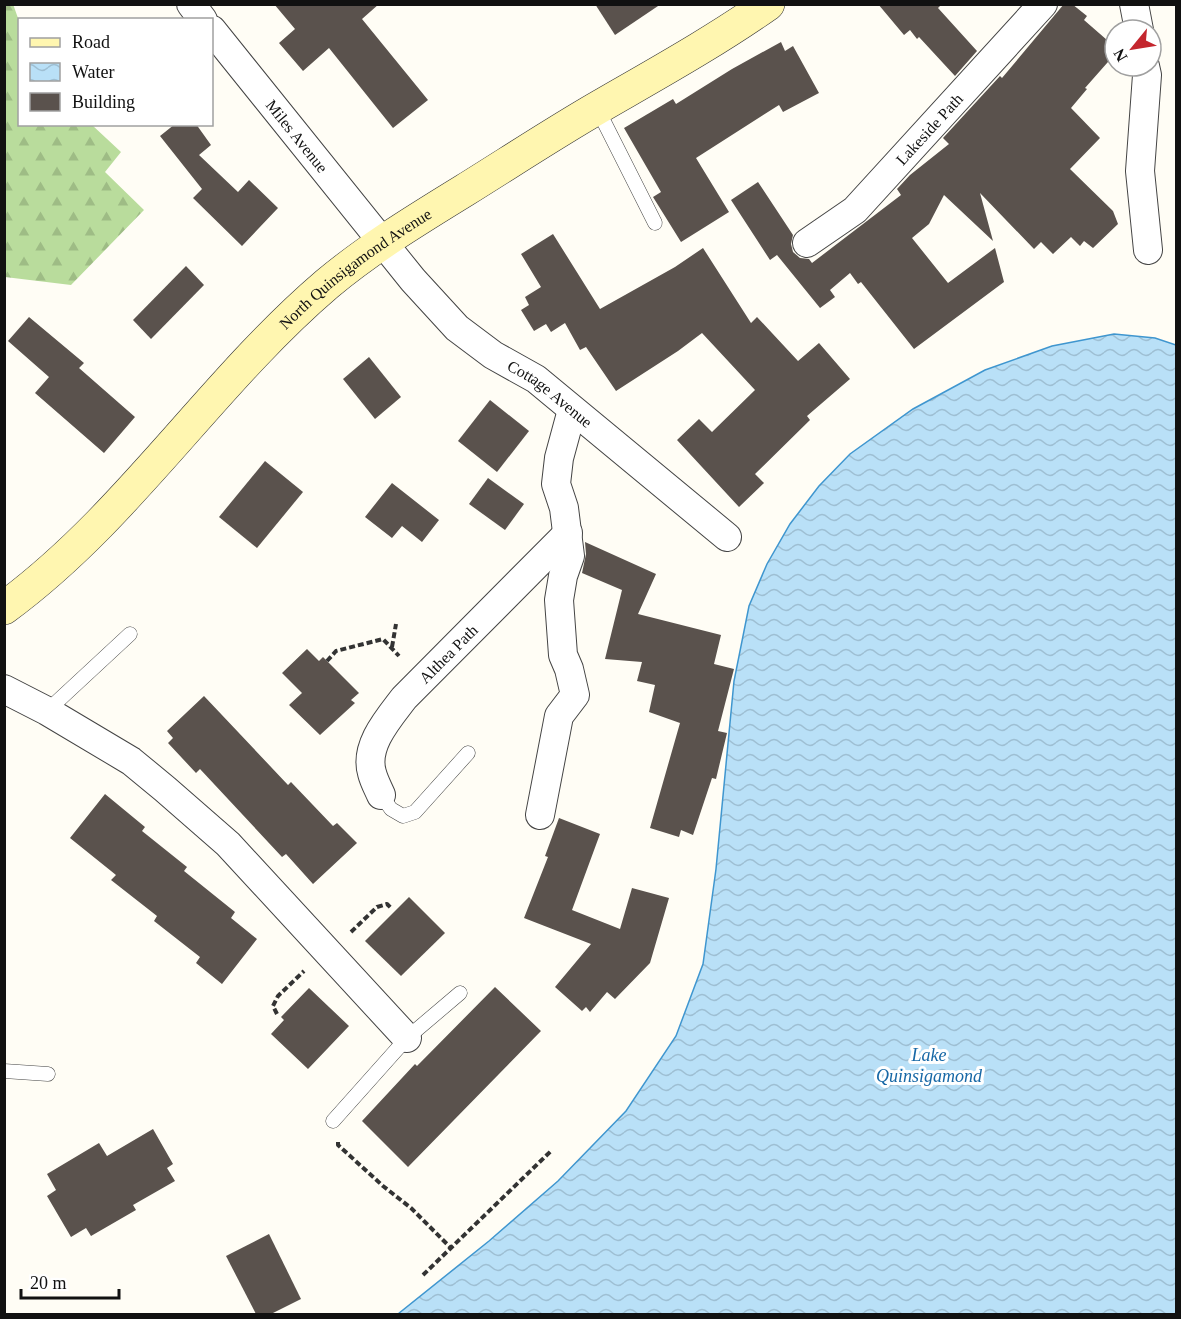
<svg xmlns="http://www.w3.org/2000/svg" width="1181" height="1319" viewBox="0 0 1181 1319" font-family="'Times New Roman',serif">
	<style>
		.forest { fill: url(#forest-firs) }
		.water { fill: url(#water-waves); stroke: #3f96cf; stroke-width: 1.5 }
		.building { fill: #5a524d }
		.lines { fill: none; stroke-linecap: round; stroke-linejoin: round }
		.service-casing { stroke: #444; stroke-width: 15 }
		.minor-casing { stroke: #444; stroke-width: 30 }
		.secondary-casing { stroke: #333; stroke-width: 34 }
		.path { stroke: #333; stroke-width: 4; stroke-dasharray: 6 3; stroke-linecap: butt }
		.service { stroke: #fff; stroke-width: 14 }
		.minor { stroke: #fff; stroke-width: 28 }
		.secondary { stroke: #fff6b0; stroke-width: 33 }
		.labels { text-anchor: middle; stroke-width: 6; stroke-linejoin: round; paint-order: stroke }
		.street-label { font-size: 16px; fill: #111; stroke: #fff }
		.water-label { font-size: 18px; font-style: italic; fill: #1768a6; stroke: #fff }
	</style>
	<defs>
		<pattern id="forest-firs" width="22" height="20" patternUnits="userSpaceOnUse" patternTransform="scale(1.5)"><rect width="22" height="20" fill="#b9dc9c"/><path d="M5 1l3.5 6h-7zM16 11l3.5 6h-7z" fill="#9ebc85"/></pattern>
		<pattern id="water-waves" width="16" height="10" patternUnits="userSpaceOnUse" patternTransform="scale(1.5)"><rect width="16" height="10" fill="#b9e0f7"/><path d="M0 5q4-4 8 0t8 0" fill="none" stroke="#9ebfd3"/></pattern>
	</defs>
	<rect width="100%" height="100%" fill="#fffdf5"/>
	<path class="forest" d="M13 4 19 21 20 124 92 125 121 152 105 172 144 210 71 285 5 277 4 5Z"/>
	<path class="water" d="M1114 334 1155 338 1176 345V1314H398L489 1241 558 1181 626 1111 676 1036 703 964 716 869 734 681 749 606 767 564 790 524 819 486 850 454 913 409 985 370 1052 346Z"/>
	<g class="building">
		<path d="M274 4H379L362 19 428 100 393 128 329 48 303 71 279 43 295 29Z"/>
		<path d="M595 4H661L615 35Z"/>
		<path d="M878 4H942L938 8 977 51 955 76 919 37 917 39 910 30 904 35Z"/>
		<path d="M1064 4H1072L1087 16 1084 20 1115 47V54L1085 88 1087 89 1071 108 1100 138 1070 169 1113 211 1118 224 1093 248 1084 241 1080 246 1071 237 1053 254 1041 242 1034 249 980 193 993 241 944 195 929 224 912 238 948 283 995 248 1004 282 914 349 861 282 858 284 850 273 830 290 835 297 820 308 777 255 770 260 731 200 758 182 793 235 791 244 793 252 800 258 809 259 812 263 901 195 897 189 910 175 949 144 943 138 1000 76 1002 78Z"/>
		<path d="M781 42 785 51 793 46 819 93 783 112 779 105 696 158 729 212 681 242 653 197 661 192 624 128 673 99 676 104 732 69Z"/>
		<path d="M175 124H196L211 145 199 155 238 192 249 180 278 208 242 246 193 198 202 189 160 136Z"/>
		<path d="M553 234 600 309 675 267 703 248 751 323 757 317 798 361 819 343 850 379 807 416 810 420 755 474 764 483 739 507 677 440 699 419 712 432 755 390 702 333 678 351 616 391 586 347 580 350 565 323 551 332 546 324 534 331 521 310 529 305 525 297 541 287 521 254Z"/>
		<path d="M186 266 204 285 151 339 133 320Z"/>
		<path d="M29 317 84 363 79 368 135 417 104 453 35 393 49 377 8 341Z"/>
		<path d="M369 357 401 397 375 419 343 379Z"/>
		<path d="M490 400 529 431 497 472 458 441Z"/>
		<path d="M265 461 303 492 257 548 219 517Z"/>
		<path d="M488 478 524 504 505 530 469 504Z"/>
		<path d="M392 483 439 520 422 542 402 526 392 538 365 517Z"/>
		<path d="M585 542 656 574 638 614 721 635 714 664 734 669 718 731 727 733 716 779 712 778 693 835 681 830 679 837 650 828 680 723 649 712 655 685 637 681 642 662 605 659 622 590 582 573 586 554Z"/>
		<path d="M307 649 319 661 323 657 359 693 351 700 355 703 320 735 289 705 302 693 282 673Z"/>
		<path d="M204 696 288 785 291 782 333 826 337 823 357 843 313 884 286 854 282 857 200 769 196 773 168 743 173 738 167 731Z"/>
		<path d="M105 794 145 827 142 831 187 867 184 871 235 912 231 918 257 939 222 984 196 963 200 957 154 921 157 916 111 880 116 875 70 838Z"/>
		<path d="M559 818 600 834 572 910 620 929 632 888 669 898 650 963 615 999 607 992 590 1012 586 1007 582 1011 555 987 591 944 524 918 548 857 545 856Z"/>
		<path d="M409 897 445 933 401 976 365 941Z"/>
		<path d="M495 987 541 1031 408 1167 362 1121 415 1064 417 1066Z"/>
		<path d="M309 988 349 1026 308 1069 271 1034 284 1020 281 1017Z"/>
		<path d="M153 1129 173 1164 167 1168 175 1181 133 1205 136 1210 91 1236 86 1228 71 1237 47 1196 56 1190 47 1174 99 1143 107 1156Z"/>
		<path d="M269 1234 301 1299 271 1314H256L226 1256Z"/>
	</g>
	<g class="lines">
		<defs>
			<g id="service">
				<path d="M597 108 655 223"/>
				<path d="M47 711 130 634"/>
				<path d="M381 795 391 809 403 816 415 812 468 753"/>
				<path d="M4 1071 48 1074"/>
				<path d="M333 1121 407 1038 460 993"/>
			</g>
			<g id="minor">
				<path d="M191 4 203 20"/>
				<path d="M1134 4 1139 30"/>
				<path id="s1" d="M212 30 413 280 457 328 493 355 536 379 727 537"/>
				<path d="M1145 66 1147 75 1140 171 1148 250"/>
				<path id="s2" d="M807 243 855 210 1043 4"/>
				<path d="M4 689 47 711 131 761 165 789 228 844 407 1038"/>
				<path id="s3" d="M381 795C378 788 374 781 372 773 364 746 388 719 404 698L568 533"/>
				<path d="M540 815 559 716 575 695 569 669 563 655 559 600 563 576 570 556 564 508 556 484 559 458 572 410"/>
			</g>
			<g id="secondary">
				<path id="s4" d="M4 608C128 517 211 383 327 284 370 248 418 219 465 190 510 162 554 133 599 107 656 74 714 42 768 4"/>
			</g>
		</defs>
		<use href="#service" class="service-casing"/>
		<use href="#minor" class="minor-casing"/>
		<use href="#secondary" class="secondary-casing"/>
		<g class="path">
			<path d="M392 647 396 624"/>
			<path d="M327 661 336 651 383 639 399 656"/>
			<path d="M351 932 377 907 387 904 391 908"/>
			<path d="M277 1014 273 1006 278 996 304 971"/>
			<path d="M338 1142V1145L383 1186 411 1208 451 1248"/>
			<path d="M423 1275 552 1150"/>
		</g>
		<use href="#service" class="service"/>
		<use href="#minor" class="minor"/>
		<use href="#secondary" class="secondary"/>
	</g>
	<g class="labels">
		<g class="street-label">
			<text dy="6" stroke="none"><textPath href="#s2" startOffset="168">Lakeside Path</textPath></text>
			<text dy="6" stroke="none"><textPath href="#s1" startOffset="136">Miles Avenue</textPath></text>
			<text dy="6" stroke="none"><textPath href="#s4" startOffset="490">North Quinsigamond Avenue</textPath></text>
			<text dy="6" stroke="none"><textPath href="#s1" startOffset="500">Cottage Avenue</textPath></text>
			<text dy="6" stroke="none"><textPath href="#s3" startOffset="171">Althea Path</textPath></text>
		</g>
		<g class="water-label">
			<text x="929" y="1061">Lake<tspan x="929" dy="21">Quinsigamond</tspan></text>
		</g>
	</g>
	<rect width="1181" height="1319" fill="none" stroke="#111111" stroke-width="12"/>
	<rect x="18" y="18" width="195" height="108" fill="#ffffff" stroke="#a0a0a0" stroke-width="1.5"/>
	<rect x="30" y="38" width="30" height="9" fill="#fff6b0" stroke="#a0a0a0" stroke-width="1.5"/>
	<text x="72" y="48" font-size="18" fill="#111111">Road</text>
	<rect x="30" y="63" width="30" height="18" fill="url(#water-waves)" stroke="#a0a0a0" stroke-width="1.5"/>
	<text x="72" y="78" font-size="18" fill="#111111">Water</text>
	<rect x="30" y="93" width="30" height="18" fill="#5a524d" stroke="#a0a0a0" stroke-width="1.5"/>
	<text x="72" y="108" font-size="18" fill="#111111">Building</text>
	<g transform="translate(1133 48) rotate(240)"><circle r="28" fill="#ffffff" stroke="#a0a0a0" stroke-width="1.5"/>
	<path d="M0-4.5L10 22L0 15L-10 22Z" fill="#c4262e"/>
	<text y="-9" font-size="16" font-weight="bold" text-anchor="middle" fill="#111111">N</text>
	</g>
	<path d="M21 1289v9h98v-9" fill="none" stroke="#111111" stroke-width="3"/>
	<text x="30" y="1289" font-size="18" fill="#111111" stroke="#ffffff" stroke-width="4.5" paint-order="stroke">20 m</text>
</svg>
